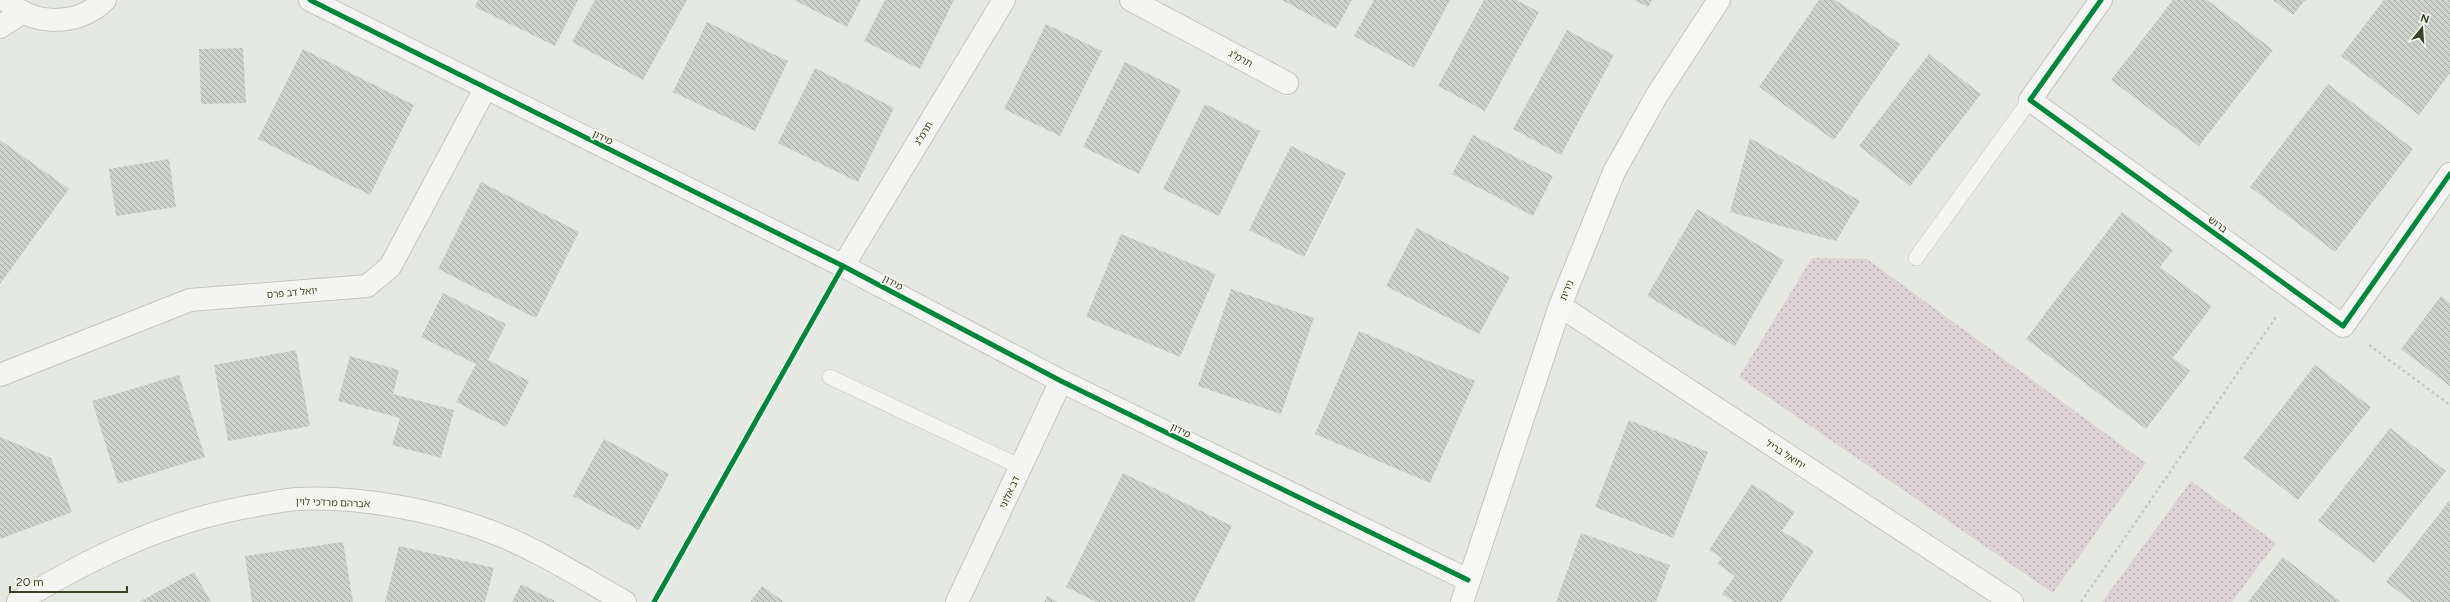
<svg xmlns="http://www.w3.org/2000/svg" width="2450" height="602" viewBox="0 0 2450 602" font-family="Figtree,'Noto Sans Hebrew',sans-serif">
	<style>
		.grass { fill: url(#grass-dots) }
		.building { fill: url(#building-back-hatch) }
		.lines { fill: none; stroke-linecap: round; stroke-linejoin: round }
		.lane-casing { stroke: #c4c6c0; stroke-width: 16 }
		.street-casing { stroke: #c4c6c0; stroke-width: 24 }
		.secondary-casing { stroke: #c4c6c0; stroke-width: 24 }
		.path { stroke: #c7c9c3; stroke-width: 2.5; stroke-dasharray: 3 3; stroke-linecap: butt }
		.lane { stroke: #f4f4f2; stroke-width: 15 }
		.street { stroke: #f4f4f2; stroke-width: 22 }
		.secondary { stroke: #f7f7f6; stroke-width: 22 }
		.cycleway-casing { stroke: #f5f7ef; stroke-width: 8 }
		.cycleway { stroke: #00873e; stroke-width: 5 }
		.labels { text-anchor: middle; stroke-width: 3.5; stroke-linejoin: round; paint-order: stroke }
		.street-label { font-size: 10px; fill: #3b4327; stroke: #f5f7ef }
	</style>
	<defs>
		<pattern id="grass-dots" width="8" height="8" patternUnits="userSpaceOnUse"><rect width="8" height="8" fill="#ddd2d6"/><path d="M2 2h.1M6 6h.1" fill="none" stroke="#b4acae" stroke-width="1.8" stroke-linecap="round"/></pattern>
		<pattern id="building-back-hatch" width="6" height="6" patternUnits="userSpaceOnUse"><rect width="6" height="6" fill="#ced0ca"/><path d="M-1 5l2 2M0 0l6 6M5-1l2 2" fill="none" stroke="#a8aaa4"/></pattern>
	</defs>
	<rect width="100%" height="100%" fill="#e6e8e2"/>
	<g class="grass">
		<path d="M1812 258 1867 259 2146 463 2053 593 1739 377Z"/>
		<path d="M2191 481 2276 543 2232 602H2102Z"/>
	</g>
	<g class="building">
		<path d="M478 0H578L555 46 475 7Z"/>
		<path d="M595 0H687L643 80 572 42Z"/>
		<path d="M794 0H861L847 27Z"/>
		<path d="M885 0H954L920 69 864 41Z"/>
		<path d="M1282 0H1352L1336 29Z"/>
		<path d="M1374 0H1450L1414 68 1354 36Z"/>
		<path d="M1484 0H1516L1539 12 1485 111 1438 86Z"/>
		<path d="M1634 0H1652L1648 7Z"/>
		<path d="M1819 0H1835L1900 44 1834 140 1759 87Z"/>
		<path d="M2173 0H2207L2273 50 2199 146 2111 80Z"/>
		<path d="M2273 0H2305L2293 15Z"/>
		<path d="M2384 0H2450V73L2419 115 2341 56Z"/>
		<path d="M707 22 788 61 755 131 673 92Z"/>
		<path d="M1046 24 1102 51 1060 136 1004 109Z"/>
		<path d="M1567 30 1614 55 1561 155 1513 129Z"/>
		<path d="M243 48 246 103 201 104 199 49Z"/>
		<path d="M303 49 414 105 370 195 258 139Z"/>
		<path d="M1929 54 1981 94 1910 186 1859 146Z"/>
		<path d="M1125 62 1181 90 1139 174 1083 147Z"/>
		<path d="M815 68 894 108 858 182 778 143Z"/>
		<path d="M2328 84 2413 149 2335 252 2250 187Z"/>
		<path d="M1205 104 1260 131 1219 216 1163 189Z"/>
		<path d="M1473 135 1553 176 1533 216 1452 174Z"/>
		<path d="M1750 138 1860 201 1836 241 1730 212Z"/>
		<path d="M0 140 69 189 0 284Z"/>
		<path d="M1291 146 1346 173 1304 257 1249 230Z"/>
		<path d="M169 159 176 207 116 216 109 169Z"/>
		<path d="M481 182 579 232 536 318 438 269Z"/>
		<path d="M1697 209 1784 260 1735 346 1647 296Z"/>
		<path d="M2122 212 2173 250 2160 267 2212 306 2173 358 2190 371 2146 429 2026 339Z"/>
		<path d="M1417 228 1510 277 1479 334 1386 286Z"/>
		<path d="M1121 234 1216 274 1180 357 1086 317Z"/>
		<path d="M1231 289 1314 318 1281 414 1198 386Z"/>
		<path d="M443 293 506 324 488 360 529 381 506 427 456 402 476 364 421 337Z"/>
		<path d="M2441 296 2450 303V386L2401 349Z"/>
		<path d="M1359 331 1475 381 1430 483 1315 434Z"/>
		<path d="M296 350 310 426 228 441 214 365Z"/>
		<path d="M350 356 399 370 393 394 454 410 441 458 392 445 400 418 338 401Z"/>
		<path d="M2315 365 2371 407 2298 500 2243 458Z"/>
		<path d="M179 375 205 457 118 484 92 401Z"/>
		<path d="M1629 420 1708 452 1673 538 1595 507Z"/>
		<path d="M2390 428 2446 471 2374 563 2318 521Z"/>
		<path d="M0 437 51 458 72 512 0 539Z"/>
		<path d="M604 439 669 474 639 530 573 496Z"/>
		<path d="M1123 473 1232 526 1194 602H1096L1066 587Z"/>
		<path d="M1752 484 1795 512 1782 531 1814 551 1781 602H1734L1722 594 1735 576 1717 564 1722 558 1709 550Z"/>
		<path d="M2450 500V602H2412L2386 582Z"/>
		<path d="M1581 533 1670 565 1656 602H1556Z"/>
		<path d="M343 542 353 602H252L245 556Z"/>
		<path d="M399 546 494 568 485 602H385Z"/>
		<path d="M2283 557 2341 602H2248Z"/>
		<path d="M194 572 211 602H139Z"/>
		<path d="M521 584 557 602H512Z"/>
		<path d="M762 586 784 602H750Z"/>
		<path d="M1047 596 1058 602H1044Z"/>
	</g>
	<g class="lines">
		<defs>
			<g id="lane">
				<path d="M1916 258 2030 100"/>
				<path d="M830 377 1021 467"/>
			</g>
			<g id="street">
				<path d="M6 0C33 27 79 26 105 0"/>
				<path d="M310 0 843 266 1061 381 1468 580"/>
				<path d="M1131 0 1287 83"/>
				<path d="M2101 0 2030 100 2343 326 2450 174"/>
				<path d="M0 27 23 12"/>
				<path d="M843 266 1004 0"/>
				<path d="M1560 306 2012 602"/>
				<path d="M0 375 190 300 367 286 390 267 485 89"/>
				<path d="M18 602C93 556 171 519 258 505 271 503 284 500 297 499 358 496 435 510 492 532 539 550 582 578 625 602"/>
				<path d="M957 602 1061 381"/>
			</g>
			<path id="secondary" d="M1462 602 1560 306 1614 172 1657 95 1719 0"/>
		</defs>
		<use href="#lane" class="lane-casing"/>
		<use href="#street" class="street-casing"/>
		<use href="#secondary" class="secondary-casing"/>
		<g class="path">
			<path d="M2369 345 2450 405"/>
			<path d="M2081 602 2276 317"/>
		</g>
		<use href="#lane" class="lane"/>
		<use href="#street" class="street"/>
		<use href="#secondary" class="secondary"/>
		<defs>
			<g id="cycleway">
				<path d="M310 0 843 266 1061 381 1468 580"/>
				<path d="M2101 0 2030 100 2343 326 2450 174"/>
				<path d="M654 602 843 266"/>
			</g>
		</defs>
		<use href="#cycleway" class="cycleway-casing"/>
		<use href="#cycleway" class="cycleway"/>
	</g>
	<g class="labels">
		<g class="street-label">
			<text transform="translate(1241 58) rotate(28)" y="4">תרמ"ג</text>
			<text transform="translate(923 133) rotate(-59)" y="4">תרמ"ג</text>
			<text transform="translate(603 137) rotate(26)" y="4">מידון</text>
			<text transform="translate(2218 224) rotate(36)" y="4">ברוש</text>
			<text transform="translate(893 282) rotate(28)" y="4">מידון</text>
			<text transform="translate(1566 290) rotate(-68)" y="4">נירית</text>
			<text transform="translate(292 292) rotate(-5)" y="4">יואל דב פרס</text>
			<text transform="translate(1181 430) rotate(26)" y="4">מידון</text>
			<text transform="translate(1786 454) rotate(33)" y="4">יחיאל בריל</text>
			<text transform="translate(1009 492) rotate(-65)" y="4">דב אלוני</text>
			<text transform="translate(333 502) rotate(2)" y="4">אברהם מרדכי לוין</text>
		</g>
	</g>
	<g transform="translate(2422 28) rotate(17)" stroke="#f5f7ef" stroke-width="3" paint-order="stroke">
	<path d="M0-3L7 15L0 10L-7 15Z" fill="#3b4327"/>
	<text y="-6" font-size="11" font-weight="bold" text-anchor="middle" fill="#3b4327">N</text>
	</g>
	<path d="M10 586v6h117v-6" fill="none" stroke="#3b4327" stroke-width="2"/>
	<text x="16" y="586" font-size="12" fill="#3b4327" stroke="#f5f7ef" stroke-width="3" paint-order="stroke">20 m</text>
</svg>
